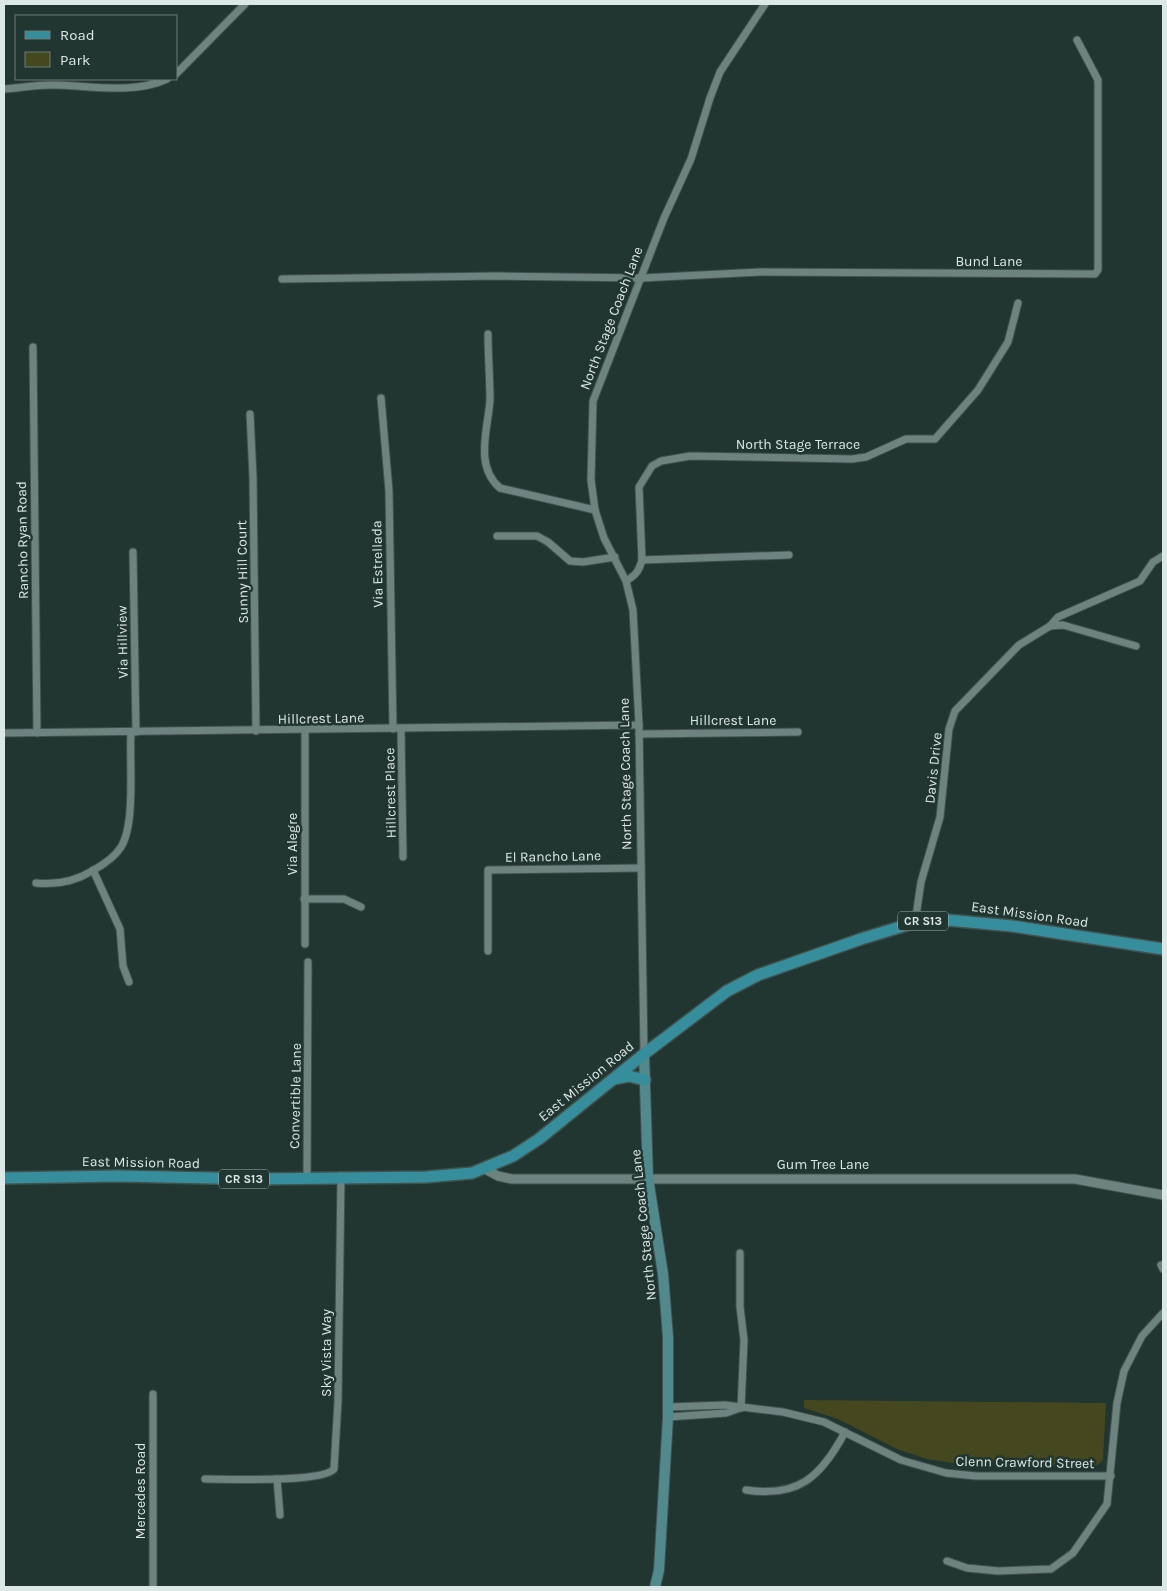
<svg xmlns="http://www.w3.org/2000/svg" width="1167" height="1591" viewBox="0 0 1167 1591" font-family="Karla,sans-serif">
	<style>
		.green { fill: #45481f }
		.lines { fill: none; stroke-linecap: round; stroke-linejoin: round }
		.minor-casing { stroke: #40514e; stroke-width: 9 }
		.tertiary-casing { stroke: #40514e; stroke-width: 11 }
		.secondary-casing { stroke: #40514e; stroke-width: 12 }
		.primary-casing { stroke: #40514e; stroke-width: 14 }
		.minor { stroke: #6d837f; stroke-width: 7 }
		.tertiary { stroke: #6d837f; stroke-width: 9 }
		.secondary { stroke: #51898d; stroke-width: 10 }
		.primary { stroke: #368e9c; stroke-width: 11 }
		.labels { text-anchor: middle; stroke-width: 5; stroke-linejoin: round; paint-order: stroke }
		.shield { fill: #213531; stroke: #a4b2af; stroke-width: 1 }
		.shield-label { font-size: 12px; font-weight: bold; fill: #dce8e5 }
		.street-label { font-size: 14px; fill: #dce8e5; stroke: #213531 }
	</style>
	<rect width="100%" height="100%" fill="#213531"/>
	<path class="green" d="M804 1400 1106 1403 1103 1460 1096 1466 959 1464 927 1459 897 1449 838 1419 804 1408Z"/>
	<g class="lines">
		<defs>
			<g id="minor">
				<path d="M176 74 245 4"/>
				<path d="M4 89C19 88 35 85 51 85 87 85 133 95 167 79"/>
				<path d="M282 279 498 276 642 278 760 272 1095 274 1098 270V80L1077 40"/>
				<path d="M488 334C488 356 490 378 490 400 488 429 474 466 500 488L595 510"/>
				<path d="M33 347 37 733"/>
				<path d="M381 398 389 491 393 729"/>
				<path d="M250 414 253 477 256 731"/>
				<path d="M497 536H537L548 542 570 561 583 562 615 557"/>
				<path d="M133 552 136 732"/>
				<path d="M642 560 789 555"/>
				<path d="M626 581C636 575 639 571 642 560L639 487 652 466 661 461 690 456 852 459 866 457 906 439H935L978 390 1008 342 1018 303"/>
				<path d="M1050 626 1058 617 1140 581 1153 562 1163 556"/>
				<path d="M401 729 403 857"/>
				<path d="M4 733 639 725"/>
				<path d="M639 734 798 732"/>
				<path d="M93 870 120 929 123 966 129 982"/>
				<path d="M36 883C56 885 74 882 92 871 101 866 115 857 121 847 136 823 129 761 131 732"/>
				<path d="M304 899H344L361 907"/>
				<path d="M915 923 921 882 940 817 949 729 955 711 1019 645 1050 626 1063 625 1136 646"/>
				<path d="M305 944V731"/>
				<path d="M488 951V870L641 868"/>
				<path d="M644 1054 639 725 633 610 626 581 604 538 595 510 591 480 593 401 664 218 691 159 710 98 720 72 765 4"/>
				<path d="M307 1177 308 962"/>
				<path d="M740 1253V1307L744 1340 741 1408"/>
				<path d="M1161 1265 1163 1269"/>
				<path d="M668 1407 725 1405 783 1412 824 1422 901 1460 946 1473 976 1476H1111"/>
				<path d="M668 1417 726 1413 740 1408"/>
				<path d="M205 1479C227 1479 322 1483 334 1469L338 1401 341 1176"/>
				<path d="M277 1479 280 1515"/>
				<path d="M746 1490C798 1498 821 1477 845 1432"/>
				<path d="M947 1561 967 1568 998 1571 1051 1569 1073 1553 1107 1504 1117 1403 1124 1371 1142 1336 1163 1313"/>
				<path d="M153 1587V1394"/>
			</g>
			<path id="tertiary" d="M483 1168 498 1176 512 1179H1075L1163 1195"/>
			<path id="secondary" d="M644 1054 648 1178 663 1274 668 1337V1417L659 1570 655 1587"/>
			<g id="primary">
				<path d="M614 1079 629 1076 645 1080"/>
				<path d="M4 1178 120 1176 257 1179 426 1177 472 1173 513 1156 539 1139 644 1054 727 991 758 975 861 939 910 924 947 920 1012 926 1163 949"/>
			</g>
		</defs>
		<use href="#minor" class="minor-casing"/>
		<use href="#tertiary" class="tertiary-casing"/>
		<use href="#secondary" class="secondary-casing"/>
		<use href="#primary" class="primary-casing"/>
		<use href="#minor" class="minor"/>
		<use href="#tertiary" class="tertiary"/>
		<use href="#secondary" class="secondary"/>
		<use href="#primary" class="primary"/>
	</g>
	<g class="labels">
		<g class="shield">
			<rect x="898" y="911.5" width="50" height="19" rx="4"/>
			<rect x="219" y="1169.5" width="50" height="19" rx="4"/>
		</g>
		<g class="shield-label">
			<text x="923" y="925">CR S13</text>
			<text x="244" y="1183">CR S13</text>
		</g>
		<g class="street-label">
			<text x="989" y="266">Bund Lane</text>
			<text transform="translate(611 318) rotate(-69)" y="5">North Stage Coach Lane</text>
			<text x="798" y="449">North Stage Terrace</text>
			<text transform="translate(22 540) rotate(-91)" y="5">Rancho Ryan Road</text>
			<text transform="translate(377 564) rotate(-91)" y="5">Via Estrellada</text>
			<text transform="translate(242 572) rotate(-91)" y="5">Sunny Hill Court</text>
			<text transform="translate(122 642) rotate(-91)" y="5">Via Hillview</text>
			<text transform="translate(321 718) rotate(-1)" y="5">Hillcrest Lane</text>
			<text x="733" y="725">Hillcrest Lane</text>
			<text transform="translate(933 768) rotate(-84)" y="5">Davis Drive</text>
			<text transform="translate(625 774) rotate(-91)" y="5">North Stage Coach Lane</text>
			<text transform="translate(390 793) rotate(-91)" y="5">Hillcrest Place</text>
			<text transform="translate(292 844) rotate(-90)" y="5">Via Alegre</text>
			<text transform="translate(553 856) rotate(-1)" y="5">El Rancho Lane</text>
			<text transform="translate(1030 914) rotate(8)" y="5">East Mission Road</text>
			<text transform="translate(586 1081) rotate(-39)" y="5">East Mission Road</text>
			<text transform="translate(295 1096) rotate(-89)" y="5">Convertible Lane</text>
			<text transform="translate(141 1162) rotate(1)" y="5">East Mission Road</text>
			<text x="823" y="1169">Gum Tree Lane</text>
			<text transform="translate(643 1225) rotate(-96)" y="5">North Stage Coach Lane</text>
			<text transform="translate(326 1353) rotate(-90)" y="5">Sky Vista Way</text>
			<text transform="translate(1025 1462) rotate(1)" y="5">Clenn Crawford Street</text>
			<text transform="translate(140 1491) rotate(-90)" y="5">Mercedes Road</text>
		</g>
	</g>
	<rect width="1167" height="1591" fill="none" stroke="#dce8e5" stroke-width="10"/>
	<rect x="15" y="15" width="162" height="65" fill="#213531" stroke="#6c7d79"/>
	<rect x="25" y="31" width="25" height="8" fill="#368e9c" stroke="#6c7d79"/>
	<text x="60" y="40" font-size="15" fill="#dce8e5">Road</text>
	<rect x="25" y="52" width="25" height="15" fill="#45481f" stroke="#6c7d79"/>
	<text x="60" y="65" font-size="15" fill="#dce8e5">Park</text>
</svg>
